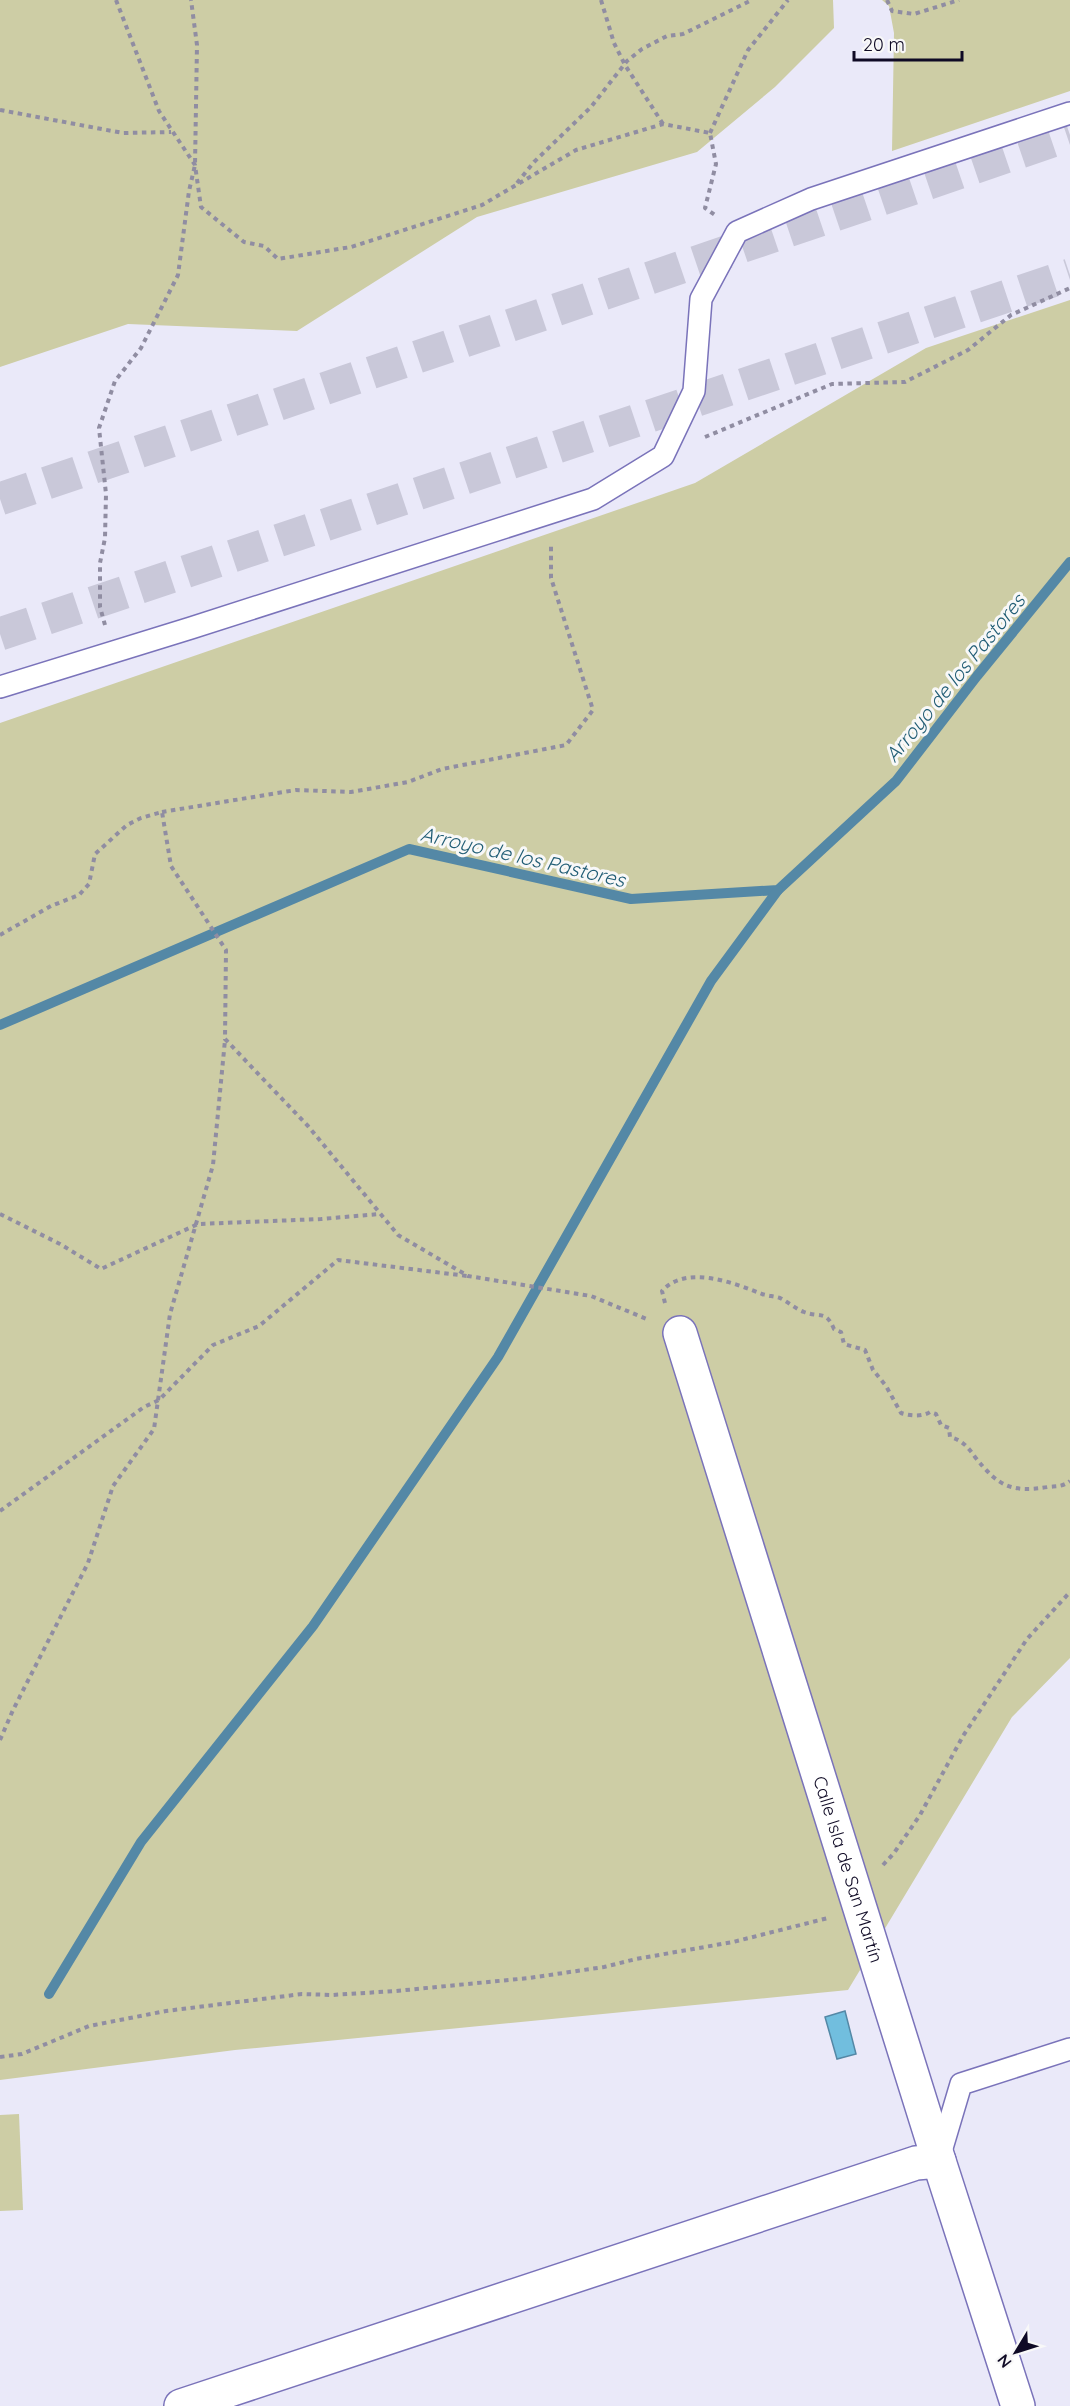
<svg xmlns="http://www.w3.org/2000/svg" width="1070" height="2406" viewBox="0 0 1070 2406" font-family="Quicksand,sans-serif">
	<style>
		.green { fill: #cdcda5 }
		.water { fill: #71bede; stroke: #5488a6; stroke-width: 1.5 }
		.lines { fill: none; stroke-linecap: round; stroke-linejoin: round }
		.stream { stroke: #5488a6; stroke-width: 10 }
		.motorway-tunnel { stroke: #c9c8d9; stroke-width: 33; stroke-dasharray: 33 16; stroke-linecap: butt }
		.service-casing { stroke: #7a73ba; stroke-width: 24 }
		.minor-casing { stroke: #7a73ba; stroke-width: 36 }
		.path { stroke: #908da2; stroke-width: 4; stroke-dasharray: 4.5 4.5; stroke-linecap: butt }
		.service { stroke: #fff; stroke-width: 21 }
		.minor { stroke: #fff; stroke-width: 33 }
		.labels { text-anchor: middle; stroke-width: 6; stroke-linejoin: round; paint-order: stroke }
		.street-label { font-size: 18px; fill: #0f0a25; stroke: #f8f8f8 }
		.water-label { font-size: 20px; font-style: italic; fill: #215d75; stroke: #f8f8f8 }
	</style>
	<rect width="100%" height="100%" fill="#eae9f9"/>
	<g class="green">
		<path d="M0 0H833L834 28 775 87 697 152 477 217 297 331 128 324 0 367Z"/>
		<path d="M882 0H1070V91L892 151 894 33 889 6Z"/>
		<path d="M1070 300V1658L1012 1717 848 1990 235 2050 0 2080V723L695 483 926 348Z"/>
		<path d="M19 2114 23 2210 0 2211V2115Z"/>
	</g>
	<path class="water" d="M845 2011 856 2054 837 2059 825 2017Z"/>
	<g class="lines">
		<g class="stream">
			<path d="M0 1025 409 849 631 899 778 890 896 781 977 676 1070 562"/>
			<path d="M49 1994 141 1842 313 1626 498 1357 711 981 778 890"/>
		</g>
		<g class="motorway-tunnel">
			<path d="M0 499 1070 135"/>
			<path d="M0 634 1070 275"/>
		</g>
		<defs>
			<g id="service">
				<path d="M0 687 191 628 593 499 663 456 694 391 701 299 737 232 811 199 1070 113"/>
				<path d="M939 2158 961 2084 1070 2049"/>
			</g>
			<g id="minor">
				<path id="s1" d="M680 1333 939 2161 1018 2406"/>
				<path d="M181 2406 916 2163 939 2161"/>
			</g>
		</defs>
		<use href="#service" class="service-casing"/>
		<use href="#minor" class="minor-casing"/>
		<g class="path">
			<path d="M116 0 159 111 195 165 201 207 244 242 264 246 278 259 351 247 482 205 576 150 663 124 710 133 716 164 705 208 715 215"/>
			<path d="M601 0 614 43 625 65 663 124"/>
			<path d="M887 0 892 11 914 14 959 0"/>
			<path d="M0 110 123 133 171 132"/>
			<path d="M710 133 748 50 788 0"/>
			<path d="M517 183 534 162 591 107 627 61 642 49 667 36 683 34 752 0"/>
			<path d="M705 437 832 384 905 382 968 350 1011 315 1070 288"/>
			<path d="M105 625 100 607V563L105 538 106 494 99 428 115 381 141 348 178 275 189 191 195 165 197 45 191 0"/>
			<path d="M162 812 296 790 351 792 408 782 442 769 566 745 593 710 551 578V543"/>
			<path d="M0 935 51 906 79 895 89 884 95 854 127 825 141 818 162 812 171 866 226 950 225 1039 308 1126 398 1235 468 1276 591 1296 649 1320"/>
			<path d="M0 1214 60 1244 101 1269 198 1224 321 1219 380 1214"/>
			<path d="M665 1303 662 1291C686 1264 734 1283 762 1294 768 1296 774 1296 780 1298 788 1302 796 1309 804 1312 820 1318 826 1310 834 1329L841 1332 844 1344 865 1350 873 1370 886 1386 901 1413C910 1416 922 1417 930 1412L936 1414 941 1425 949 1428 950 1437C962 1440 968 1447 975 1457 998 1486 1011 1493 1048 1487 1057 1486 1062 1487 1070 1481"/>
			<path d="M0 1511 144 1407 159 1400 213 1345 259 1326 338 1260 467 1276"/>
			<path d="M0 1740 13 1710 88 1563 113 1486 154 1429 170 1314 213 1165 225 1040"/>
			<path d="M883 1865 894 1853 920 1815 963 1736 1027 1639 1070 1592"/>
			<path d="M0 2057 22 2054 89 2026 166 2011 302 1994 332 1995 396 1991 529 1978 604 1967 636 1959 733 1942 828 1918"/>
		</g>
		<use href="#service" class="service"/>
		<use href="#minor" class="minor"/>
	</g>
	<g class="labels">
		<g class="street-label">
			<text dy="6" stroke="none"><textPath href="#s1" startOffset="562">Calle Isla de San Martín</textPath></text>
		</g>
		<g class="water-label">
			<text transform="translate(955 678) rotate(-51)" y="7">Arroyo de los Pastores</text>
			<text transform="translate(523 857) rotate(13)" y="7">Arroyo de los Pastores</text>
		</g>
	</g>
	<g transform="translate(1016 2352) rotate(232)" stroke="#f8f8f8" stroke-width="4.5" paint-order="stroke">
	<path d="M0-4.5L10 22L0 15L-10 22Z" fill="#0f0a25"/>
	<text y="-9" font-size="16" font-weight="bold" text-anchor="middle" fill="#0f0a25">N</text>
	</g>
	<path d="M854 51v9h108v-9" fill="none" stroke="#0f0a25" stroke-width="3"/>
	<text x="863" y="51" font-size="18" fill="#0f0a25" stroke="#f8f8f8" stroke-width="4.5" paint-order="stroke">20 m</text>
</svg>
